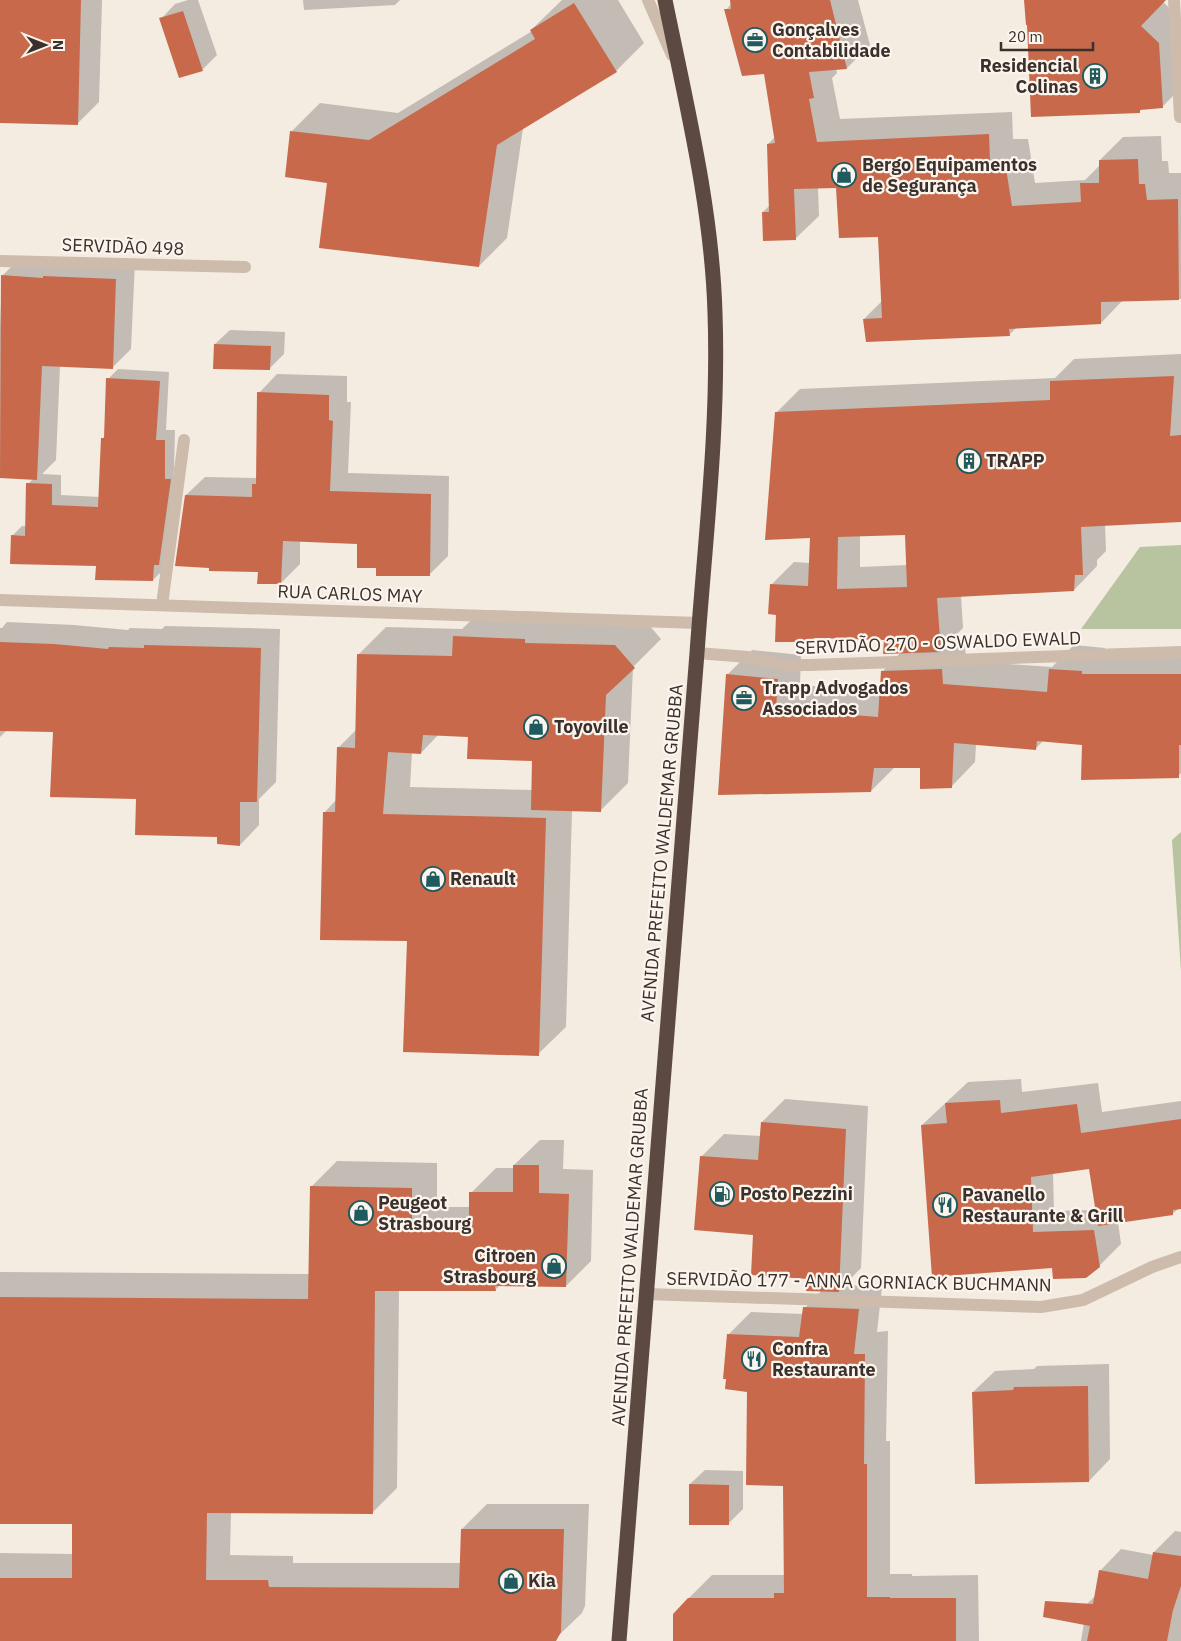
<svg xmlns="http://www.w3.org/2000/svg" width="1181" height="1641" viewBox="0 0 1181 1641" font-family="'IBM Plex Sans',sans-serif">
	<style>
		.green { fill: #b8c4a0 }
		.shadow { fill: #0003; fill-rule: evenodd }
		.building { fill: #c8694b; fill-rule: evenodd }
		.lines { fill: none; stroke-linecap: round; stroke-linejoin: round }
		.minor { stroke: #cdbbac; stroke-width: 12 }
		.highway { stroke: #5c4a42; stroke-width: 15 }
		.labels { text-anchor: middle; stroke-width: 4.5; stroke-linejoin: round; paint-order: stroke }
		.poi-label { font-size: 18px; font-weight: bold; fill: #3b302b; stroke: #fbf5ee; text-anchor: start }
		.street-label { font-size: 18px; fill: #3b302b; stroke: #fbf5ee }
	</style>
	<rect width="100%" height="100%" fill="#f4ebe1"/>
	<g class="green">
		<path d="M1181 545V629H1081L1140 547Z"/>
		<path d="M1181 832V971L1172 840Z"/>
	</g>
	<g class="shadow">
		<path d="M0 0H102L99 102 77 124 0 122Z"/>
		<path d="M188 0H198L217 55 202 70 161 19 175 4Z"/>
		<path d="M303 0H400L395 5 304 10Z"/>
		<path d="M562 0H618L644 43 616 71 523 128 507 238 479 266 328 182 292 131 320 103 398 113 532 31 531 30Z"/>
		<path d="M732 0H858L870 45 847 68 836 69 837 73 832 78 840 119 1012 112 1013 139H1028L1035 183 1085 180 1100 165V160L1123 137 1161 136 1162 161H1168L1169 173H1181V299L1123 300 1101 323 1017 327 1009 335 864 319 882 301 879 235 838 186 818 187 819 216 795 239 763 212 770 205 768 144 775 137 765 73 726 10 732 3Z"/>
		<path d="M1025 0H1165L1163 2 1181 19V88L1162 107 1143 108 1139 112 1028 23Z"/>
		<path d="M21 257 135 261 131 349 112 368 60 366 56 460 42 474 61 475V495L100 497 102 439 106 435 108 379 118 369 169 372 166 430H175L174 469 163 570 153 580 97 564 12 536 22 526H26L28 484 33 479 0 477V328L2 276Z"/>
		<path d="M230 330 285 332 284 354 269 369 215 344Z"/>
		<path d="M1181 354V521L1105 524 1106 551 1097 560V566L1074 590 961 595 963 628 945 646 965 645 966 661 1052 667 1074 645 1105 648V650H1181V773L1178 776 1084 743 1044 740 1035 749 976 744 975 762 951 787 921 767H895L871 791 720 794 728 674 752 650 801 655 800 685 881 692 883 671 901 652 885 639 778 614 771 585 794 562 810 563 812 537 777 412 800 389 1055 378 1074 359ZM906 534 908 565 860 567V535Z"/>
		<path d="M277 374 347 376V402H351L348 473 449 476 448 556 429 575 377 567 358 542 300 540V564L281 583 259 570 186 495 205 477 257 478 259 393Z"/>
		<path d="M482 610 552 612V616L643 618 661 639 633 667 628 783 600 811 572 810 566 1027 538 1054 408 940 324 813 336 800 338 748 357 729 358 655 386 627 462 629ZM439 734 469 736 533 760 532 790 410 787 412 752 421 753Z"/>
		<path d="M7 622 74 625 128 630 130 628 162 629 165 626 280 629 276 782 259 799V825L240 845 138 798 54 731 7 730 0 737V628H2Z"/>
		<path d="M1021 1079 1022 1092 1098 1083 1102 1112 1181 1101V1207L1172 1214 1118 1222 1121 1244 1099 1266 1053 1267 922 1125 968 1082ZM1090 1168 1097 1210 1054 1211 1053 1173Z"/>
		<path d="M785 1099 868 1106 861 1268 844 1285 882 1287 877 1332 888 1331 886 1441H890V1574H912V1576L978 1575 979 1641H674L688 1599 712 1575H785L784 1484 728 1335 751 1312 804 1314 805 1308 822 1290 755 1233 701 1157 724 1134 761 1136 762 1122Z"/>
		<path d="M540 1140H564L563 1169 593 1170 591 1261 566 1286 500 1285 495 1290H399L397 1488 372 1513 231 1512 230 1555 293 1556V1563H461L462 1529 487 1504H589L585 1606 582 1613 556 1638 552 1641H0V1553L73 1554V1523H0V1272L309 1274 312 1186 337 1161 437 1163V1207H471V1193L496 1168H514V1165Z"/>
		<path d="M1109 1364 1110 1459 1089 1481 973 1392 995 1371 1034 1369 1037 1366Z"/>
		<path d="M705 1470 743 1471V1509L729 1523 690 1484Z"/>
		<path d="M1175 1531 1181 1532V1641H1081L1087 1604 1096 1595 1100 1571 1121 1549 1153 1555 1154 1552Z"/>
	</g>
	<g class="building">
		<path d="M0 0H81L78 125 0 123Z"/>
		<path d="M730 0H830L847 69 809 72 814 98 809 99 817 142 989 134 990 162H1005L1012 206 1081 202 1080 183H1099V160L1138 159 1139 184H1145L1147 200 1178 199 1179 300 1101 302V324L1009 329 1010 336 866 342 863 319 882 318 878 237 839 238 836 188 794 189 796 240 763 241 762 212H769L767 144 775 143 764 74 742 76 724 9H731Z"/>
		<path d="M1024 0H1166L1141 26 1159 43 1163 108 1140 110V113L1031 117 1027 25H1026Z"/>
		<path d="M574 3 617 72 497 145 479 267 319 248 327 183 285 177 290 131 369 140 535 39 530 30Z"/>
		<path d="M183 11 203 71 179 78 159 18Z"/>
		<path d="M1 275 43 278V276L116 279 113 369 42 366 37 480 0 478Z"/>
		<path d="M214 344 271 346 270 370 213 369Z"/>
		<path d="M1174 376 1170 436 1181 435V522L1081 527 1083 575H1075L1074 591 937 598 941 652 883 654 884 640 815 638 810 642H775L776 615 768 614 770 584 808 586 810 538 765 540 775 412 1050 400V381ZM905 535 907 587 837 589 838 537Z"/>
		<path d="M106 378 160 381 156 440H165V479H171L159 565H154L153 581 95 580 96 566 10 564 11 535 25 536 26 483 52 484V505L98 507 101 438H104Z"/>
		<path d="M257 392 329 395V420L333 421 330 491 431 494 430 576H376V568H357V544L283 541 281 584H257L258 572 209 571V568L175 566 185 495 252 497V484H256Z"/>
		<path d="M453 636 525 639V643L615 645 635 668 606 695 601 812 531 810 532 761 467 759 468 737 423 735 421 754 388 752 383 814 546 818 539 1056 403 1052 407 941 320 940 323 812H335L337 747 355 748 357 654 452 656Z"/>
		<path d="M0 642 54 644 108 649 109 647 144 648V645L261 648 257 802H240V846L217 844V837L135 835 136 799 50 797 53 732 0 731Z"/>
		<path d="M942 669 943 684 1047 692 1049 669 1082 671V674H1181V745H1179V778L1081 780 1082 745 1037 741 1036 750 954 743 952 788 920 789V768H874L871 792 718 795 726 674 778 679 776 709 878 717 881 671Z"/>
		<path d="M1000 1100 1001 1113 1077 1104 1081 1133 1181 1119V1209L1173 1210V1215L1098 1226 1089 1169 1031 1177 1033 1232 1094 1230 1100 1267 1086 1278 1053 1279 1052 1268 932 1277 921 1125 947 1123 945 1103Z"/>
		<path d="M761 1122 846 1129 839 1292 806 1291 808 1279 751 1275 753 1235 694 1230 700 1156 758 1160Z"/>
		<path d="M513 1165H539V1193L569 1194 566 1287 495 1286 496 1291H375L373 1514 207 1513 206 1580H268L269 1587 459 1588 461 1529H564L561 1632 556 1641H0V1578H72V1524H0V1297L308 1299 310 1186 412 1188V1231L469 1232V1192H513Z"/>
		<path d="M803 1307 859 1309 854 1354H865L864 1464H867V1597H890V1598H956V1641H673V1614L688 1598H774V1593H784L783 1486 746 1485 747 1392 725 1389 726 1379H723L727 1334 799 1337Z"/>
		<path d="M1088 1386 1089 1482 975 1484 972 1392 1013 1390 1014 1387Z"/>
		<path d="M689 1484 729 1485V1525H689Z"/>
		<path d="M1153 1552 1181 1556V1586L1173 1610 1167 1641H1087L1090 1626 1043 1617 1045 1601 1093 1604 1099 1570 1148 1579Z"/>
	</g>
	<g class="lines">
		<g class="minor">
			<path d="M648 0 672 55"/>
			<path d="M1174 0 1180 117"/>
			<path d="M0 261 245 267"/>
			<path d="M0 600 699 623"/>
			<path d="M162 605 184 440"/>
			<path d="M697 653 748 657 785 665H810L1181 652"/>
			<path d="M646 1294 1041 1307 1083 1300 1152 1267 1181 1257"/>
		</g>
		<path class="highway" d="M619 1641 697 653C705 540 719 427 715 313 712 208 686 103 665 0"/>
	</g>
	<defs>
		<symbol id="office-ring" viewBox="-11 -11 22 22"><circle r="9.5" fill="#fbf5ee" stroke="#1f5a5e" stroke-width="1.5"/><path d="M-6-3h4V-5.5h4V-3h4V5H-6ZM-1-4.5V-3h2v-1.5ZM-6 0V1H6V0Z" fill="#1f5a5e"/></symbol>
		<symbol id="building-ring" viewBox="-11 -11 22 22"><circle r="9.5" fill="#fbf5ee" stroke="#1f5a5e" stroke-width="1.5"/><path d="M-4-6H4V6H1V3H-1V6H-4ZM-2.5-4.3h1.7v1.8h-1.7ZM.8-4.3h1.7v1.8H.8ZM-2.5-1h1.7V.8h-1.7ZM.8-1h1.7V.8H.8Z" fill="#1f5a5e"/></symbol>
		<symbol id="shop-ring" viewBox="-11 -11 22 22"><circle r="9.5" fill="#fbf5ee" stroke="#1f5a5e" stroke-width="1.5"/><path d="M-5-2.5h2.3a2.7 3.5 0 0 1 5.4 0H5L5.5 6h-11ZM-1.5-2.5h3a1.5 2.3 0 0 0-3 0Z" fill="#1f5a5e"/></symbol>
		<symbol id="fuel-ring" viewBox="-11 -11 22 22"><circle r="9.5" fill="#fbf5ee" stroke="#1f5a5e" stroke-width="1.5"/><path d="M-5.5-6h7V0h2V4h1.3V-2.5L3-4.5l.8-.8L6-3V5H2.5V1h-1V6h-7ZM-4.2-4.7v3.2H.2V-4.7Z" fill="#1f5a5e"/></symbol>
		<symbol id="restaurant-ring" viewBox="-11 -11 22 22"><circle r="9.5" fill="#fbf5ee" stroke="#1f5a5e" stroke-width="1.5"/><path d="M-5-6h1v4h1v-4h1v4h1v-4h1v5L-1.5 .5V6h-2V.5L-5-1ZM5-6V6H3V1.5H1.5Q1.5-4 5-6Z" fill="#1f5a5e"/></symbol>
	</defs>
	<g fill-rule="evenodd">
		<use href="#office-ring" x="741" y="26" width="28" height="28"/>
		<use href="#building-ring" x="1081" y="62" width="28" height="28"/>
		<use href="#shop-ring" x="830" y="161" width="28" height="28"/>
		<use href="#building-ring" x="955" y="447" width="28" height="28"/>
		<use href="#office-ring" x="730" y="684" width="28" height="28"/>
		<use href="#shop-ring" x="522" y="713" width="28" height="28"/>
		<use href="#shop-ring" x="419" y="865" width="28" height="28"/>
		<use href="#fuel-ring" x="708" y="1180" width="28" height="28"/>
		<use href="#restaurant-ring" x="931" y="1191" width="28" height="28"/>
		<use href="#shop-ring" x="347" y="1199" width="28" height="28"/>
		<use href="#shop-ring" x="540" y="1252" width="28" height="28"/>
		<use href="#restaurant-ring" x="740" y="1345" width="28" height="28"/>
		<use href="#shop-ring" x="497" y="1567" width="28" height="28"/>
	</g>
	<g class="labels">
		<g class="poi-label">
			<text x="772" y="36">Gonçalves<tspan x="772" dy="21">Contabilidade</tspan></text>
			<text x="1078" y="72" text-anchor="end">Residencial<tspan x="1078" dy="21">Colinas</tspan></text>
			<text x="862" y="171">Bergo Equipamentos<tspan x="862" dy="21">de Segurança</tspan></text>
			<text x="986" y="467">TRAPP</text>
			<text x="762" y="694">Trapp Advogados<tspan x="762" dy="21">Associados</tspan></text>
			<text x="554" y="733">Toyoville</text>
			<text x="450" y="885">Renault</text>
			<text x="740" y="1200">Posto Pezzini</text>
			<text x="962" y="1201">Pavanello<tspan x="962" dy="21">Restaurante &amp; Grill</tspan></text>
			<text x="378" y="1209">Peugeot<tspan x="378" dy="21">Strasbourg</tspan></text>
			<text x="536" y="1262" text-anchor="end">Citroen<tspan x="536" dy="21">Strasbourg</tspan></text>
			<text x="772" y="1355">Confra<tspan x="772" dy="21">Restaurante</tspan></text>
			<text x="528" y="1587">Kia</text>
		</g>
		<g class="street-label">
			<text transform="translate(123 247) rotate(2)" y="6">SERVIDÃO 498</text>
			<text transform="translate(350 594) rotate(2)" y="6">RUA CARLOS MAY</text>
			<text transform="translate(938 643) rotate(-2)" y="6">SERVIDÃO 270 - OSWALDO EWALD</text>
			<text transform="translate(662 853) rotate(-85)" y="6">AVENIDA PREFEITO WALDEMAR GRUBBA</text>
			<text transform="translate(630 1257) rotate(-86)" y="6">AVENIDA PREFEITO WALDEMAR GRUBBA</text>
			<text transform="translate(859 1282) rotate(1)" y="6">SERVIDÃO 177 - ANNA GORNIACK BUCHMANN</text>
		</g>
	</g>
	<g transform="translate(45 45) rotate(90)" stroke="#fbf5ee" stroke-width="4" paint-order="stroke">
	<path d="M0-4L9 19L0 12L-9 19Z" fill="#3b302b"/>
	<text y="-8" font-size="14" font-weight="bold" text-anchor="middle" fill="#3b302b">N</text>
	</g>
	<path d="M1001 42v8h92v-8" fill="none" stroke="#3b302b" stroke-width="2.5"/>
	<text x="1008" y="42" font-size="15" fill="#3b302b" stroke="#fbf5ee" stroke-width="4" paint-order="stroke">20 m</text>
</svg>
